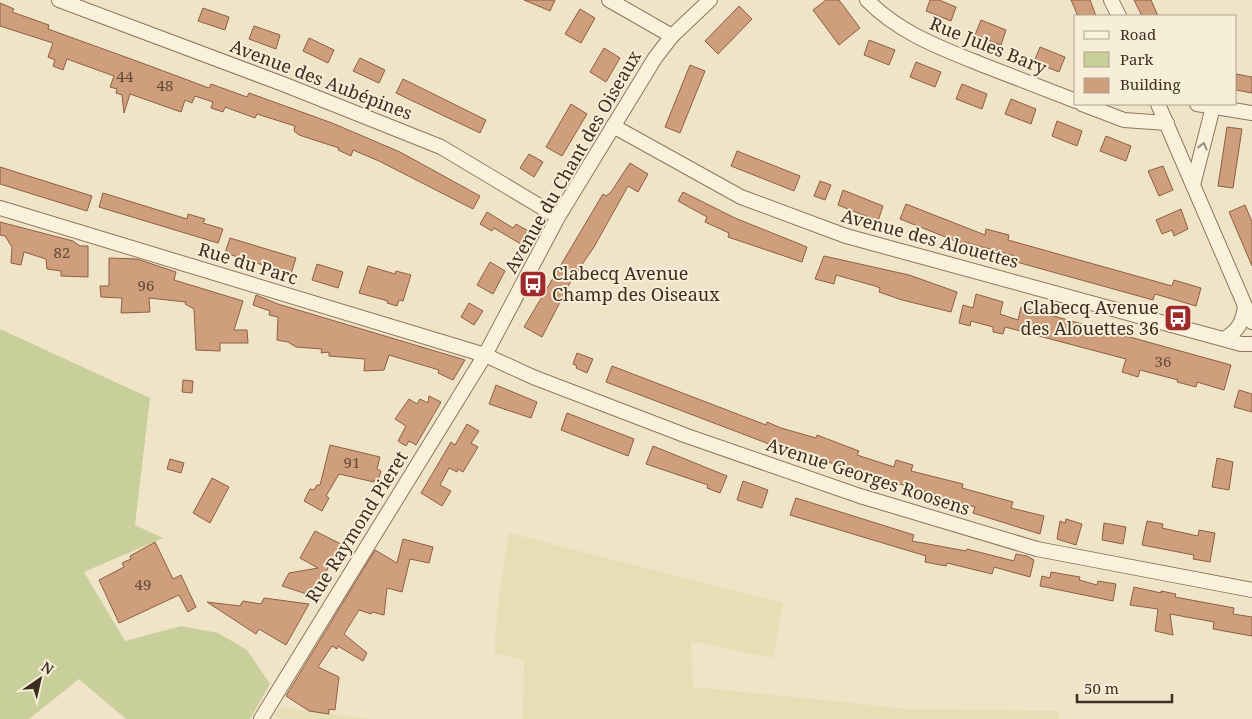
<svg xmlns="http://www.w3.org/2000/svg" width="1252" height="719" viewBox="0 0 1252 719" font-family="'Noto Serif',serif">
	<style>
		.farmland { fill: #e6deb5 }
		.green { fill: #c9cf9b }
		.building { fill: #cf9f7d; stroke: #8d5f41 }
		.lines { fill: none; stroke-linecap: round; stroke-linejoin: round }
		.minor-casing { stroke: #8d765c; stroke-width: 16 }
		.minor { stroke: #faf1dc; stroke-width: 14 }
		.oneway { stroke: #9c907e }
		.labels { text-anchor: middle; stroke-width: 4; stroke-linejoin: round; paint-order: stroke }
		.number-label { font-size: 15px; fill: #624a37 }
		.street-label { font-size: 18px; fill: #3d2e20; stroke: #f7eed8 }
		.poi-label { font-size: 18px; fill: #3d2e20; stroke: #f7eed8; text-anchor: start }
	</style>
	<rect width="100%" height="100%" fill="#f0e4c8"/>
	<g class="farmland">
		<path d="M509 533 783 603 773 658 691 641 693 687 909 709 1060 711 1058 719H523L524 660 494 653 498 603Z"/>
		<path d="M284 707 303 711 370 719H278L274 713Z"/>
	</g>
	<path class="green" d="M0 329 150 398 135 525 163 538 84 572 125 641 181 626 218 633 247 650 270 684 250 719H126L79 679 29 719H0Z"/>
	<g class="building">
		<path d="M524 0H555L550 11Z"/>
		<path d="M826 0H839L860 28 839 45 813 10Z"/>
		<path d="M930 0H939L956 7 951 21 926 11Z"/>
		<path d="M1071 0H1090L1096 16H1078Z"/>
		<path d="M1134 0H1151L1158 16H1142Z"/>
		<path d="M0 3 14 9 12 12 49 25 48 29 142 63 209 88 211 84 247 97 249 93 332 123 400 152 480 196 473 209 379 161 353 150 351 156 338 150 339 148 299 135 294 131 295 126 257 114 255 118 225 107 223 112 211 108 213 102 195 96 192 103 185 100 181 112 130 94 124 113 122 95 116 93 117 89 110 87 114 76 67 59 63 70 53 66 55 60 48 57 53 43 0 26Z"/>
		<path d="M739 6 752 19 718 54 705 41Z"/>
		<path d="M203 8 229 17 225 30 198 21Z"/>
		<path d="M580 9 595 18 581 43 565 34Z"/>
		<path d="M981 20 1006 30 1001 45 975 35Z"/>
		<path d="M254 26 280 35 276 49 249 39Z"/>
		<path d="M309 38 334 50 328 63 303 51Z"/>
		<path d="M869 40 895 50 889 65 864 55Z"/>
		<path d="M1040 47 1065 57 1059 72 1034 62Z"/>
		<path d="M604 48 620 58 606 82 590 72Z"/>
		<path d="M360 58 385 70 379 83 353 71Z"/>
		<path d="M916 62 941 72 935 87 910 77Z"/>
		<path d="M690 65 705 71 680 133 665 127Z"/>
		<path d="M1236 74 1252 77V93L1236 90Z"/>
		<path d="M403 79 486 120 480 133 396 93Z"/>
		<path d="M962 84 987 94 982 109 956 99Z"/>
		<path d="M1011 99 1036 109 1031 124 1005 114Z"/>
		<path d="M571 104 587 114 562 156 546 147Z"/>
		<path d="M1057 121 1082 131 1077 146 1052 136Z"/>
		<path d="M1227 127 1242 129 1233 188 1218 186Z"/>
		<path d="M1106 136 1131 146 1126 161 1100 151Z"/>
		<path d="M737 151 800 176 794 191 731 166Z"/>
		<path d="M529 154 543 162 534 177 520 168Z"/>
		<path d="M630 163 648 174 638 192 628 186 594 247 572 279 542 337 524 327 603 194 606 196 611 192Z"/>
		<path d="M1163 166 1173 190 1159 196 1148 171Z"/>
		<path d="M0 167 92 196 87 211 0 184Z"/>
		<path d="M820 181 831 185 825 200 814 196Z"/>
		<path d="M843 190 883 206 878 221 838 205Z"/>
		<path d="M683 192 735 218 807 247 802 262 728 237 729 233 705 222 707 217 678 201Z"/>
		<path d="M103 193 187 219 188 214 205 219 203 223 223 229 218 243 99 207Z"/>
		<path d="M906 204 985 235 986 229 1009 235 1008 240 1172 286 1174 280 1201 288 1196 306 1155 294 1153 300 1013 261 1015 256 964 242 963 244 900 219Z"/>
		<path d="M1245 205 1252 222V266L1229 212Z"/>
		<path d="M1181 209 1188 229 1174 236 1172 230 1162 234 1156 220Z"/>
		<path d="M487 212 513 228 516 224 530 232 524 246 494 228 492 231 480 224Z"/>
		<path d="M0 222 73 241 80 246H88V277L61 276V271L47 269 46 259 24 252 21 265 11 263 12 247 5 236 0 235Z"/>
		<path d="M230 238 296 258 291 274 225 253Z"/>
		<path d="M824 256 909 275 957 292 951 312 902 300 879 292 880 288 875 286 836 275 834 284 815 279Z"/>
		<path d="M109 258 137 259 176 272 174 280 243 301 234 330H247L248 343H220V351L196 350 194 309 185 304 186 302 149 298 150 312 121 313 122 298 101 297 100 286H109Z"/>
		<path d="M490 262 505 271 493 294 477 285Z"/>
		<path d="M317 264 343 272 338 288 312 280Z"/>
		<path d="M368 266 395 274 396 271 411 275 403 301 399 300 397 306 387 303 388 301 359 293Z"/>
		<path d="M976 294 1003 302 1000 314 1018 320 1021 307 1231 365 1224 390 1197 382 1196 387 1177 382 1178 380 1140 370 1138 377 1122 372 1126 359 1005 327 1003 334 993 332V327L971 321 970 326 959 323 963 305 973 308Z"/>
		<path d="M256 295 278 304 465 360 453 380 438 373 439 370 389 355 384 370 364 371 365 359 329 356V352L321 353 322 349 296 347 288 342 277 340 278 317 269 315 270 311 253 305Z"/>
		<path d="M469 303 483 311 474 325 461 317Z"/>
		<path d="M577 353 593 359 587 373 576 368 577 366 573 364Z"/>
		<path d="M612 366 766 425 767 422 781 428 816 438 817 435 859 451 857 455 894 467 896 460 913 465 911 471 963 484 962 488 1013 502 1011 508 1044 516 1040 534 973 513 975 507 769 444 606 382Z"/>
		<path d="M183 380 193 381 192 393 182 392Z"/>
		<path d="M496 385 537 402 531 418 489 404Z"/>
		<path d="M1239 390 1252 394V412L1234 407Z"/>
		<path d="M429 396 441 402 416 445 409 441 406 446 398 441 406 426 395 419 409 399 417 404 420 399 428 403Z"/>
		<path d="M567 413 634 439 628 456 561 430Z"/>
		<path d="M467 424 479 431 471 443 478 447 463 472 458 469 457 472 449 468 440 485 451 491 442 506 421 493 451 442 455 445Z"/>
		<path d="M330 445 380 457 377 469 381 471 378 481 374 480V482L339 474 326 496 329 498 322 511 304 501 310 489 314 490 317 485H320Z"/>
		<path d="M653 446 727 476 720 493 707 488 708 485 646 464Z"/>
		<path d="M1217 458 1233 462 1229 490 1212 487Z"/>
		<path d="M170 459 184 463 181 473 167 469Z"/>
		<path d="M212 478 229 487 210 523 193 513Z"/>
		<path d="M743 481 768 490 762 508 737 500Z"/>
		<path d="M796 498 914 535 912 541 966 551 967 549 1014 561 1016 554 1027 556 1034 560 1030 577 994 567 992 574 947 563 946 566 925 562 926 556 790 515Z"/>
		<path d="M1066 519 1082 524 1076 545 1057 539 1060 521 1065 523Z"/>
		<path d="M1147 521 1163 524 1162 528 1198 536 1199 530 1215 533 1210 562 1193 559 1194 555 1142 545Z"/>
		<path d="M1104 523 1126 527 1123 544 1102 540Z"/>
		<path d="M315 531 341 544 313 596 282 586 289 573 318 568 300 558Z"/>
		<path d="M403 539 433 547 429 563 410 559 402 592 387 588 384 615 372 612 371 614 359 610 344 634 367 653 363 661 338 646 337 649 332 646 318 667 339 677 335 710 329 709V714L309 711 286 696 375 550 397 563Z"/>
		<path d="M155 542 173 579 181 575 196 607 188 612 179 595 119 623 99 580 124 567 122 563 131 559 130 556Z"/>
		<path d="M1051 572 1080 577 1079 580 1097 585 1098 581 1116 584 1113 601 1040 586 1042 576 1050 578Z"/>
		<path d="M1134 587 1161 593V591L1176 594 1175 597 1234 608 1233 614 1252 617V636L1213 629 1214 622 1170 614 1173 635 1155 631 1158 609 1130 605Z"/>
		<path d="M264 598 309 604 286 645 259 629 256 634 207 602 240 606 243 601 261 604Z"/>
	</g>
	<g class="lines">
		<defs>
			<g id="minor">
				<path d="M59 0 283 84 441 147 558 217"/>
				<path d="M609 0 672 36"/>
				<path d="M867 0C899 33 941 48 983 65 1014 77 1045 89 1076 101"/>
				<path d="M1111 0 1119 16"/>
				<path d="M1082 104 1124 120 1167 123"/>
				<path d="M1158 104 1252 322"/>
				<path d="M1197 104 1252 113"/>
				<path d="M613 126 741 197 846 236 1241 344H1252"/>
				<path d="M1193 185 1213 107"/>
				<path d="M0 208 485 355 533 377 687 436 860 496 1037 549 1252 590"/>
				<path d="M1224 339C1238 331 1243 322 1245 306"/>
				<path d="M261 719 485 355 558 217 655 58 672 36 710 0"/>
			</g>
		</defs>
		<use href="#minor" class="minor-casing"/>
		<use href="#minor" class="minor"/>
	</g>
	<defs><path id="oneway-chevron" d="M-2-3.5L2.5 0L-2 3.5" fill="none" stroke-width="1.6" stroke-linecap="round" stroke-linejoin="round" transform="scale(1.25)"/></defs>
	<use class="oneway" href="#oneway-chevron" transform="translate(1203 146) rotate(-76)"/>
	<defs>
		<symbol id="bus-square" viewBox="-11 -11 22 22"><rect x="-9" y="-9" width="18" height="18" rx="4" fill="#9e2a2b" stroke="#f7eed8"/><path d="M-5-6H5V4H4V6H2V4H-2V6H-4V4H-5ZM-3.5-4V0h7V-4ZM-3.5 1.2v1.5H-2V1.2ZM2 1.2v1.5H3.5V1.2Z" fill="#fff"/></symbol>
	</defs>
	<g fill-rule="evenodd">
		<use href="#bus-square" x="517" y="268" width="32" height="32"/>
		<use href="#bus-square" x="1162" y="302" width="32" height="32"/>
	</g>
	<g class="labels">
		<g class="number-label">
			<text x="125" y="82">44</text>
			<text x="165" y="91">48</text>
			<text x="62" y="258">82</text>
			<text x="146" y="291">96</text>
			<text x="1163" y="367">36</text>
			<text x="352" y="468">91</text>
			<text x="143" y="590">49</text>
		</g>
		<g class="street-label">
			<text transform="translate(988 46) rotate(22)" y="6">Rue Jules Bary</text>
			<text transform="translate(321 80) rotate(21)" y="6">Avenue des Aubépines</text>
			<text transform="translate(573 162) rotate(-60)" y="6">Avenue du Chant des Oiseaux</text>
			<text transform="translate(930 239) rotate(15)" y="6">Avenue des Alouettes</text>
			<text transform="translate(248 264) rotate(17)" y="6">Rue du Parc</text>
			<text transform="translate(868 477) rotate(18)" y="6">Avenue Georges Roosens</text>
			<text transform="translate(357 527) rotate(-58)" y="6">Rue Raymond Pieret</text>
		</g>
		<g class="poi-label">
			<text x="552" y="280">Clabecq Avenue<tspan x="552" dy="21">Champ des Oiseaux</tspan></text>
			<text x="1159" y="314" text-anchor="end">Clabecq Avenue<tspan x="1159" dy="21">des Alouettes 36</tspan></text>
		</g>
	</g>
	<rect x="1074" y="15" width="162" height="90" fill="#f7eed8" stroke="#ada18e"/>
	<rect x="1084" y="31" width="25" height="8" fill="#faf1dc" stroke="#ada18e"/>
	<text x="1120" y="40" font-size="15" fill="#3d2e20">Road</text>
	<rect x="1084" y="52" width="25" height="15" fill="#c9cf9b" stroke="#ada18e"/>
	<text x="1120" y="65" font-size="15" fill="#3d2e20">Park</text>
	<rect x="1084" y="78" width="25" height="15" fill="#cf9f7d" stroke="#ada18e"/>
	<text x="1120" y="90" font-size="15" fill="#3d2e20">Building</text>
	<g transform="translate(40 679) rotate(34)" stroke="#f7eed8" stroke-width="4" paint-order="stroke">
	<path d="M0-4L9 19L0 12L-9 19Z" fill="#3d2e20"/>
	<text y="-8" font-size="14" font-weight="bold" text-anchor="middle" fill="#3d2e20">N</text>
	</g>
	<path d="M1077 694v8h95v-8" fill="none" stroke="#3d2e20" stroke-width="2.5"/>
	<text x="1084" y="694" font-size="15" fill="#3d2e20" stroke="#f7eed8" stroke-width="4" paint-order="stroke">50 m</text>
</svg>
